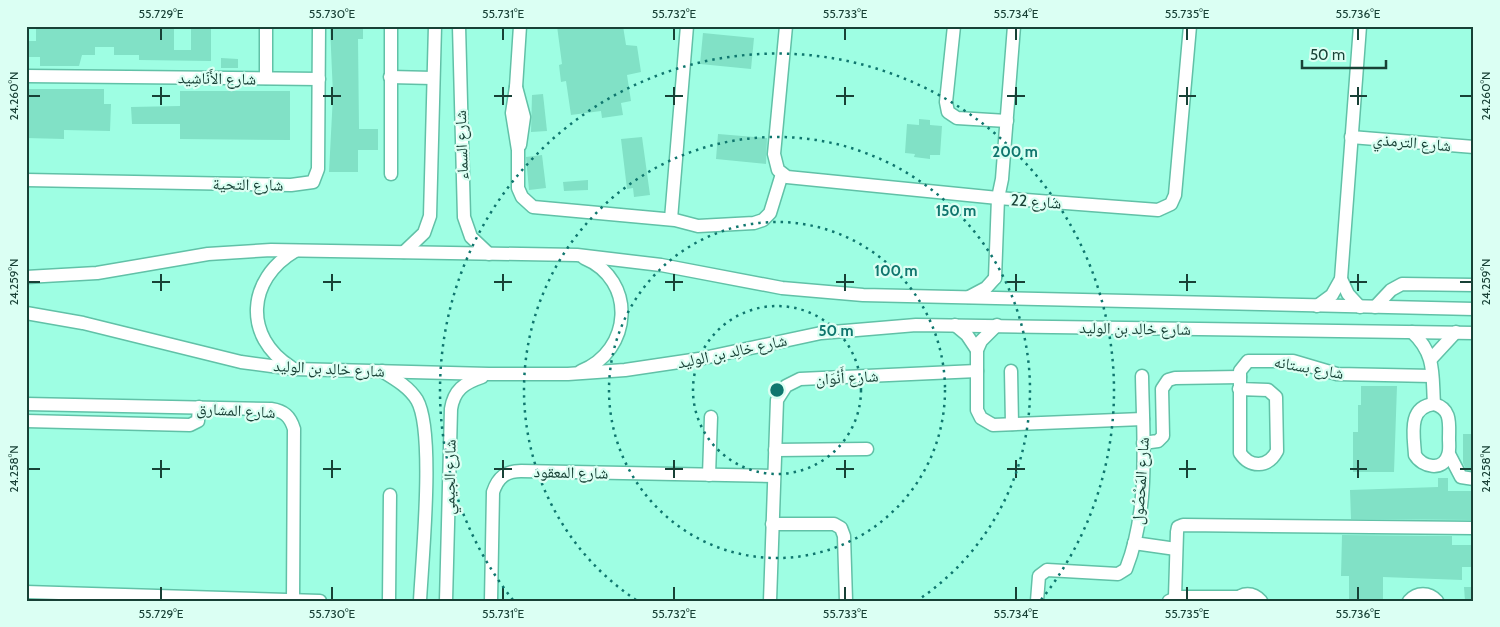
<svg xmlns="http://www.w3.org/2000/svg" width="1500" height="627" viewBox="0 0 1500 627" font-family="Cabin,'Noto Naskh Arabic',sans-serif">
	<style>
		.building { fill: #81e1c6 }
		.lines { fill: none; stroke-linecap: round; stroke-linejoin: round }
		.minor-casing { stroke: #61c1a7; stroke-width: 15 }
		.minor { stroke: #fff; stroke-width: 12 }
		.ticks { fill: none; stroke: #184136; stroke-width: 2 }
		.ring { fill: none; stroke: #0f766e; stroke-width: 2.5; stroke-dasharray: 2.5 5 }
		.labels { text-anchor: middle; stroke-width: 4.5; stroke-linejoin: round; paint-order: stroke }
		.street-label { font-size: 16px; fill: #184136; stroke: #dbfff3 }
		.centre { fill: #0f766e; stroke: #dbfff3; stroke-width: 2.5 }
		.ring-label { font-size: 15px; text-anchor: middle; font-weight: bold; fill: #0f766e; stroke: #dbfff3; stroke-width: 4.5; stroke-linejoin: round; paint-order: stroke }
		.neatline { fill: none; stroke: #184136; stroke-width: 2 }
		.ticks-label { font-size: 12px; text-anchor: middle; fill: #184136 }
	</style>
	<rect width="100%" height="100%" fill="#9efee3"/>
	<g class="building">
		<path d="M36 26H174V50H191V26H211V61L139 60V55H114V47H95V55H82L79 66H40V57H29V41H36Z"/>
		<path d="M330 26H363V39H358L359 129H378V150H358V172H329L333 95Z"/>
		<path d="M557 26H623L626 45 637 46 641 72 627 75 631 101 621 103 623 115 602 118 601 111 571 115 566 81 561 82 559 65 562 64Z"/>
		<path d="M703 33 754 38 751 69 700 64Z"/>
		<path d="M221 58 238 59V68H221Z"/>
		<path d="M26 89H104V104H111L110 131 64 130V139L26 138Z"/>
		<path d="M180 91H290V140L180 139V124H132L131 107 180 106Z"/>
		<path d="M543 94 547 131 531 132 532 95Z"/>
		<path d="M919 119 930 120V125L942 126 940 155H930V159L914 157 915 154 905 153 907 124 919 125Z"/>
		<path d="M718 134 767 138 766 164 716 159Z"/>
		<path d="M642 137 650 195 634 197 633 188 627 189 621 139Z"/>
		<path d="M542 155 546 188 529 190 526 157Z"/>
		<path d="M588 180V190L564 191 563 182Z"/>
		<path d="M1361 386H1397L1394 472H1353V432H1358V405H1361Z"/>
		<path d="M1463 434H1474V471L1466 470 1463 463Z"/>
		<path d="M1438 478H1448V491H1474V520L1351 519 1350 490 1438 487Z"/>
		<path d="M1342 535 1452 536V545H1474V567H1462V580L1383 577V601H1349V576H1341Z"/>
		<path d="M1464 587H1474V601H1465Z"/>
	</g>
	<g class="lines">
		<defs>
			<g id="minor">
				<path d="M459 26 464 217 471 237 489 254"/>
				<path d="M520 26 516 87 512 113 518 150V188L522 197 533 207 675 220 698 226 754 223 763 220 770 213 782 174"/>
				<path d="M786 26 774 154 778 170 787 177 998 198 1158 210 1171 204 1175 195 1190 26"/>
				<path d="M954 26 946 102 948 112 957 118 1007 121"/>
				<path d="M26 76 319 79"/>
				<path d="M390 77 433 78"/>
				<path d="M266 78V26"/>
				<path d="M516 87 524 117 520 145"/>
				<path d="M1351 137 1474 147"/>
				<path d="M391 174V26"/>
				<path d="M26 180 291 185 313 182 318 169 319 26"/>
				<path d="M671 219 687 26"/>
				<path d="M404 252 424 233 430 216 435 26"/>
				<path d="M26 277 97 273 208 254 271 250 577 255 661 265 782 288 863 295 1474 309"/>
				<path d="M995 278 998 198 1002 179 1014 26"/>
				<path d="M1341 279 1348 294 1360 307"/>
				<path d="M969 297 986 288 995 278"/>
				<path d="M1317 306 1332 295 1341 279 1360 26"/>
				<path d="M1375 307 1391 290 1402 284 1474 285"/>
				<path d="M26 313 83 323 241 362 294 369 489 374H568L625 370 699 359 821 333 916 325 1474 333"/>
				<path d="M955 325 967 335 977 350"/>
				<path d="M997 325 981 341 977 350V410L981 418 993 425 1143 419"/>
				<path d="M1412 332C1436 354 1432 375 1434 404"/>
				<path d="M1431 359 1456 332"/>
				<path d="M291 367C243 337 247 279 295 251"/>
				<path d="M382 371C395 379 409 387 417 400 435 431 422 560 420 601"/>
				<path d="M581 371C632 351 637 280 584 258"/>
				<path d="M1011 371 1012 424"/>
				<path d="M1239 389 1268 390 1276 397 1277 451C1268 468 1250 468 1240 453V371L1248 361H1293L1337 374 1432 376"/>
				<path d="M26 404 271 409C284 411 290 416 294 429L293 601"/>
				<path d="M1434 404C1452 409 1449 424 1449 439 1449 444 1450 450 1448 455 1443 472 1422 467 1415 455 1414 436 1407 407 1434 404Z"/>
				<path d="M26 421 190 425 198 421 199 407"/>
				<path d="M1143 443 1158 441 1163 436 1162 389 1168 380 1175 378 1240 377"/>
				<path d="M775 450 867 449"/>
				<path d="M1449 454 1461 477 1474 479"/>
				<path d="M709 475 711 417"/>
				<path d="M772 524H834L841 528 844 536 846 601"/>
				<path d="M1134 543 1176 549"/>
				<path d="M26 592 320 601"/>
				<path d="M1175 597 1177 532 1178 527 1183 525 1474 528"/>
				<path d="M389 601 390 495"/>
				<path d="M446 601 451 409C454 390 464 383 482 377"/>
				<path d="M491 601 493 492C498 477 506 471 521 471L774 476"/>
				<path d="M770 601 777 400 786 386 800 379 977 371"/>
				<path d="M1037 601 1039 576 1047 570 1118 574 1126 569C1150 508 1143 440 1142 376"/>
				<path d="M1169 601 1178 597H1237"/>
				<path d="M1235 601C1242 592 1253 592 1261 601"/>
				<path d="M1409 601C1417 592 1429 592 1437 601"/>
			</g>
		</defs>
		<use href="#minor" class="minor-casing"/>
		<use href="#minor" class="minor"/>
	</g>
	<path class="ticks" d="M161 28V40M332 28V40M503 28V40M674 28V40M845 28V40M1016 28V40M1187 28V40M1358 28V40M161 87V105M332 87V105M503 87V105M674 87V105M845 87V105M1016 87V105M1187 87V105M1358 87V105M28 96H40M152 96H170M323 96H341M494 96H512M665 96H683M836 96H854M1007 96H1025M1179 96H1196M1350 96H1367M1460 96H1472M161 274V291M332 274V291M503 274V291M674 274V291M845 274V291M1016 274V291M1187 274V291M1358 274V291M28 282H40M152 282H170M323 282H341M494 282H512M665 282H683M836 282H854M1007 282H1025M1179 282H1196M1350 282H1367M1460 282H1472M161 460V478M332 460V478M503 460V478M674 460V478M845 460V478M1016 460V478M1187 460V478M1358 460V478M28 469H40M152 469H170M323 469H341M494 469H512M665 469H683M836 469H854M1007 469H1025M1179 469H1196M1350 469H1367M1460 469H1472M161 587V600M332 587V600M503 587V600M674 587V600M845 587V600M1016 587V600M1187 587V600M1358 587V600"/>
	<g class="ring">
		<circle cx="777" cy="390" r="84"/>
		<circle cx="777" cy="390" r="168"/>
		<path d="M636 600A253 253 0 1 1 918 600"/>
		<path d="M513 600A337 337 0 1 1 1041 600"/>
	</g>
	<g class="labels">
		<g class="street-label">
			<text transform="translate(217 78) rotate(1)" y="6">شارع الأَنَاشِيد</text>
			<text transform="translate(1412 142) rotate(5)" y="6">شارع الترمذي</text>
			<text transform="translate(461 145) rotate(-92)" y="6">شارع السماء</text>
			<text transform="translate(248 184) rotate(1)" y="6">شارع التحية</text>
			<text transform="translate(1036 201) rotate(4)" y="6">شارع 22</text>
			<text transform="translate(1135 328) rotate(1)" y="6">شارع خالِد بن الوليد</text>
			<text transform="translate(732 351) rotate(-12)" y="6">شارع خالِد بن الوليد</text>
			<text transform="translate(1309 367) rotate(10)" y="6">شارع بستانه</text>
			<text transform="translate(329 368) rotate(3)" y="6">شارع خالِد بن الوليد</text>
			<text transform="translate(847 377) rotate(-3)" y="6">شارع أَنْوَان</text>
			<text transform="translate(236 410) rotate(3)" y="6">شارع المشارق</text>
			<text transform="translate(571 472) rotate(1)" y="6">شارع المعقود</text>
			<text transform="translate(449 477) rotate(-89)" y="6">شارع الجيمي</text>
			<text transform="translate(1140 481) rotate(-86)" y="6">شارع المَحْصُول</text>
		</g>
	</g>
	<circle cx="777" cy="390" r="8" class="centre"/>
	<g class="ring-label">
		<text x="1015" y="157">200 m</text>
		<text x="956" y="216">150 m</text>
		<text x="896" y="276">100 m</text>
		<text x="836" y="336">50 m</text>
	</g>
	<rect width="1500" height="627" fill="none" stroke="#dbfff3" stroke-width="55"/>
	<path d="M1302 60v8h84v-8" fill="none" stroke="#184136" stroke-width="2.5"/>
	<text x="1310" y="60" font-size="15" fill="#184136" stroke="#dbfff3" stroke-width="4" paint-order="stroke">50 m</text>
	<rect x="28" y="28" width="1444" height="572" class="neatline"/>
	<g class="ticks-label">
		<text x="161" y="18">55.729°E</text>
		<text x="332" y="18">55.730°E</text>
		<text x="503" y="18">55.731°E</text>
		<text x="674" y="18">55.732°E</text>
		<text x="845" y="18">55.733°E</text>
		<text x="1016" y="18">55.734°E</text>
		<text x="1187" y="18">55.735°E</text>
		<text x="1358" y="18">55.736°E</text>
		<text transform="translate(14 96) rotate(-90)" y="4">24.260°N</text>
		<text transform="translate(1486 96) rotate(-90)" y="4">24.260°N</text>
		<text transform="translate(14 282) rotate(-90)" y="4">24.259°N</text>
		<text transform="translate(1486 282) rotate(-90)" y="4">24.259°N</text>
		<text transform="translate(14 469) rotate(-90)" y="4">24.258°N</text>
		<text transform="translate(1486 469) rotate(-90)" y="4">24.258°N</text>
		<text x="161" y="618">55.729°E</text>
		<text x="332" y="618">55.730°E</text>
		<text x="503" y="618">55.731°E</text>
		<text x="674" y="618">55.732°E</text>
		<text x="845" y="618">55.733°E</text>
		<text x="1016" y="618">55.734°E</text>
		<text x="1187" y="618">55.735°E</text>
		<text x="1358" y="618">55.736°E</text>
	</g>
</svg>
